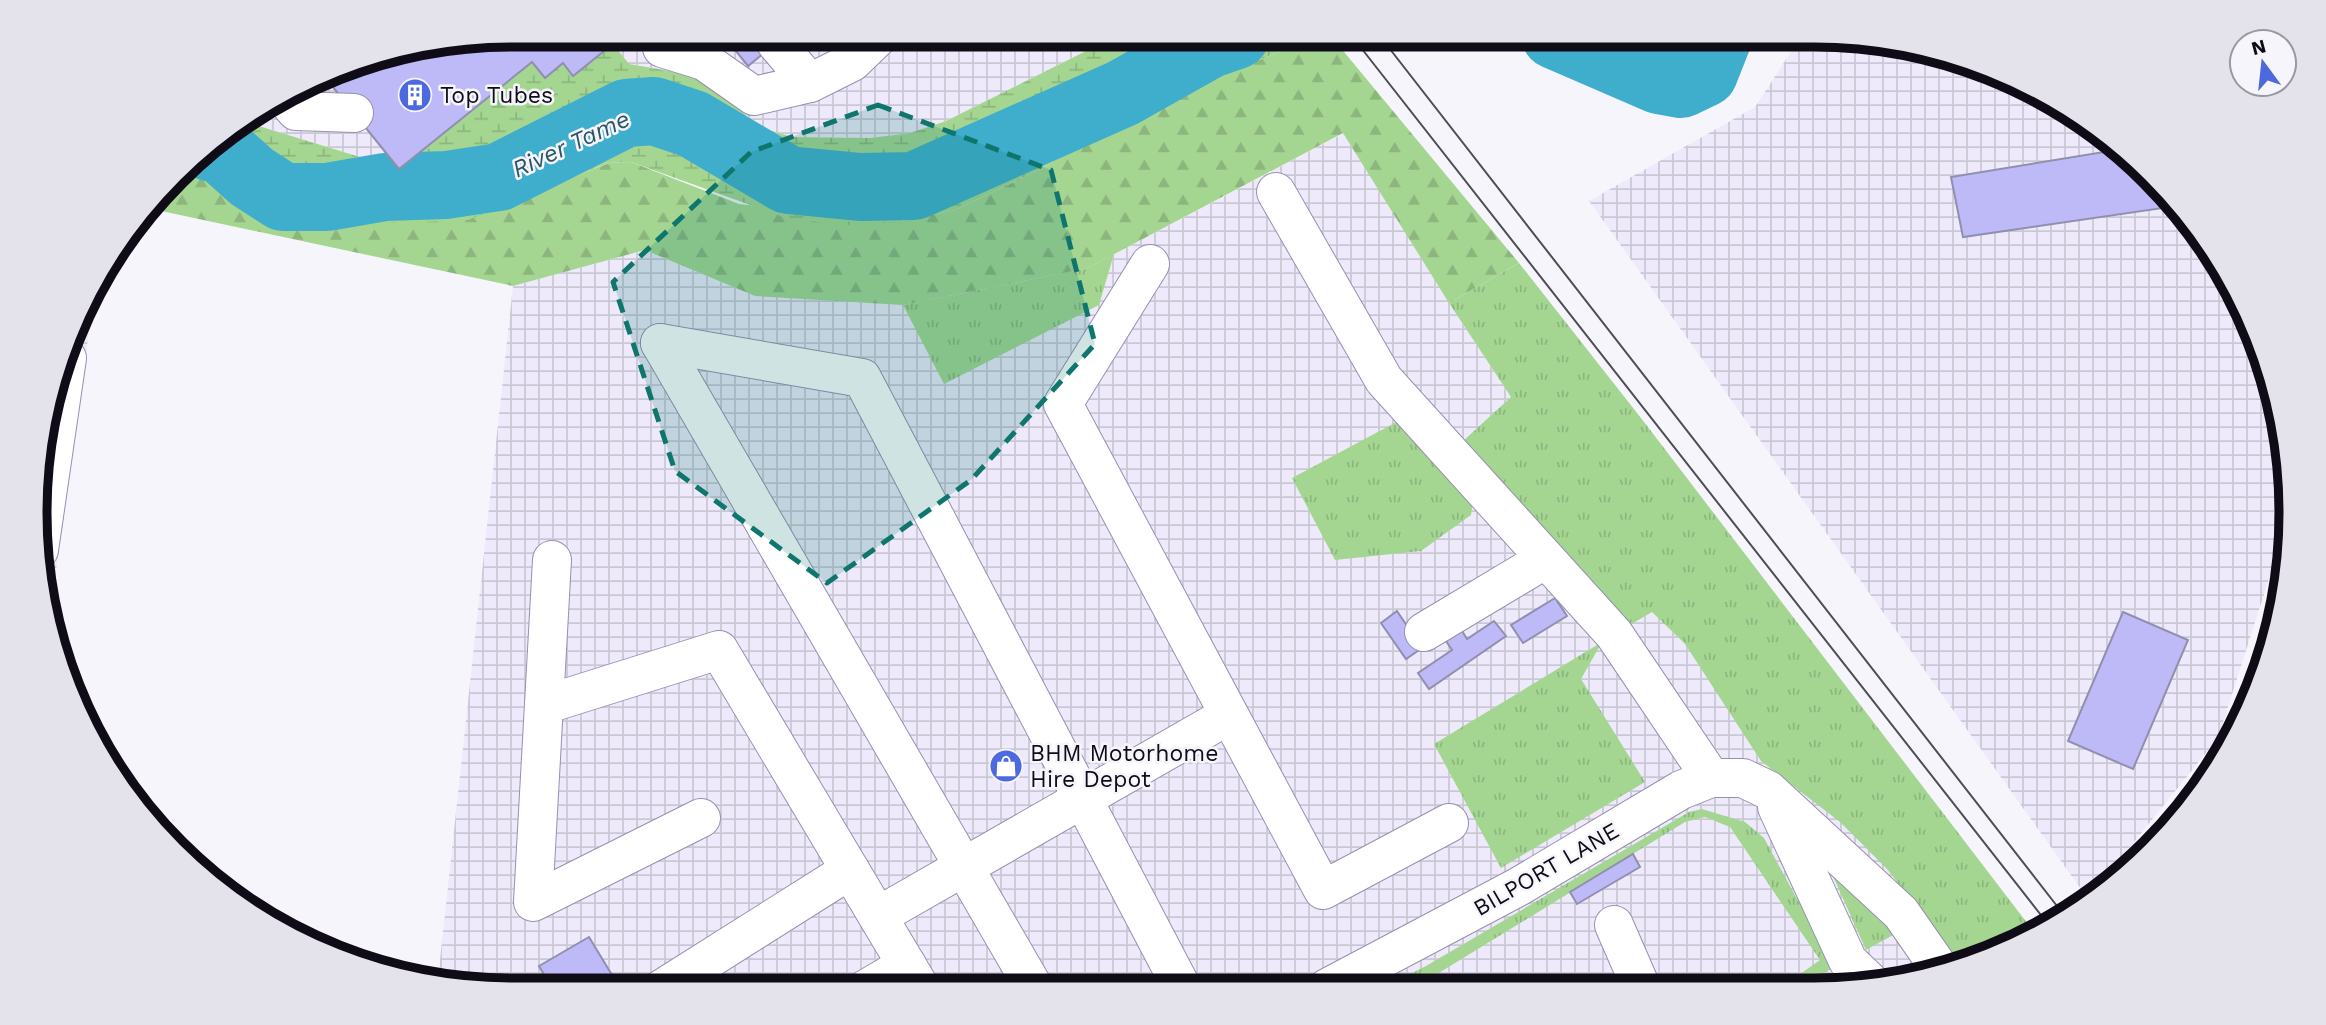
<svg xmlns="http://www.w3.org/2000/svg" width="2326" height="1025" viewBox="0 0 2326 1025" font-family="'Work Sans',sans-serif">
	<style>
		.industrial { fill: url(#industrial-grid) }
		.grass { fill: url(#grass-tufts) }
		.forest { fill: url(#forest-firs) }
		.wetland { fill: url(#wetland-marsh) }
		.lines { fill: none; stroke-linecap: round; stroke-linejoin: round }
		.river { stroke: #3faecc; stroke-width: 68 }
		.building { fill: #bebaf7; stroke: #908fae; stroke-width: 2 }
		.minor-casing { stroke: #9890af; stroke-width: 40 }
		.minor { stroke: #fff; stroke-width: 38 }
		.tram { stroke: #4e4c55; stroke-width: 2 }
		.marked { fill: #0f766e; fill-opacity: 0.2; stroke: #0f766e; stroke-width: 5; stroke-dasharray: 14 9; stroke-linejoin: round }
		.labels { text-anchor: middle; stroke-width: 5; stroke-linejoin: round; paint-order: stroke }
		.poi-label { font-size: 23px; fill: #0f0c17; stroke: #f7f5fc; text-anchor: start }
		.street-label { font-size: 23px; fill: #0f0c17; stroke: #f7f5fc }
		.water-label { font-size: 24px; font-style: italic; fill: #2a5765; stroke: #f7f5fc }
		.rim { fill: none; stroke: #0f0c17; stroke-width: 9 }
	</style>
	<defs>
		<pattern id="industrial-grid" width="8" height="8" patternUnits="userSpaceOnUse" patternTransform="scale(1.75)"><rect width="8" height="8" fill="#eeeafb"/><path d="M0 4h8M4 0v8" fill="none" stroke="#cbc8d6"/></pattern>
		<pattern id="grass-tufts" width="24" height="20" patternUnits="userSpaceOnUse" patternTransform="scale(1.75)"><rect width="24" height="20" fill="#a4d692"/><path d="M3 7l-1-3M5 7V3M7 7l1-3M15 17l-1-3M17 17v-4M19 17l1-3" fill="none" stroke="#8cb67d"/></pattern>
		<pattern id="forest-firs" width="22" height="20" patternUnits="userSpaceOnUse" patternTransform="scale(1.75)"><rect width="22" height="20" fill="#a4d692"/><path d="M5 1l3.5 6h-7zM16 11l3.5 6h-7z" fill="#8cb67d"/></pattern>
		<pattern id="wetland-marsh" width="20" height="14" patternUnits="userSpaceOnUse" patternTransform="scale(1.75)"><rect width="20" height="14" fill="#a4d692"/><path d="M1 5h8M5 5V1M11 12h8M15 12V8" fill="none" stroke="#8cb67d"/></pattern>
	</defs>
	<rect width="100%" height="100%" fill="#f7f5fc"/>
	<g class="industrial">
		<path d="M513 35H1118L946 121 910 133 870 138 792 137 761 128 700 76 629 64 573 76 545 78 532 62 399 169 243 121 274 99 359 60Z"/>
		<path d="M1802 35 1967 60 2053 99 2129 154 2193 222 2242 302 2275 389 2290 482 2289 516 2218 738 2088 899 1589 201 1755 107Z"/>
		<path d="M1344 133 1463 324 1652 611 1919 881 1926 916 1960 963 1876 986 513 990 438 978 513 286 645 250 755 296 1088 268Z"/>
		<path d="M96 281 62 530 49 618 44 605 35 512 44 420Z"/>
	</g>
	<g class="grass">
		<path d="M1114 254 1099 305 944 384 903 305 1088 268Z"/>
		<path d="M1519 263 1641 418 2034 932 1997 953 1960 963 1887 869 1840 822 1761 761 1685 644 1652 612 1625 628 1462 442 1511 397 1449 303Z"/>
		<path d="M1402 419 1473 501 1471 515 1421 551 1335 560 1292 478Z"/>
		<path d="M1602 642 1581 679 1645 782 1501 868 1434 744Z"/>
		<path d="M1702 809 1745 822 1764 838 1834 967 1803 986H1787L1786 984 1820 960 1730 827 1705 817 1685 822 1416 987H1384L1426 966 1689 812Z"/>
		<path d="M1832 874 1895 934 1866 950Z"/>
	</g>
	<path class="forest" d="M1321 35H1330L1519 263 1449 303 1343 133 1088 268 903 305 755 296 645 250 513 286 152 209 187 166 211 174 563 181 609 163 631 162 739 204 896 222 955 210 1039 170 1101 132 1145 116 1190 88Z"/>
	<path class="wetland" d="M1118 35H1321L1190 88 1145 116 1101 132 1039 170 955 210 896 222 843 225 786 218 631 162 608 163 468 220 398 223 283 211 211 174 187 166 198 153 243 121 399 169 532 62 545 77 563 63 573 76 613 44 629 64 700 76 761 128 793 137 870 138 910 133 946 121Z"/>
	<g class="lines">
		<g class="river">
			<path d="M1555 35 1659 80 1681 84 1704 73 1719 35"/>
			<path d="M207 146 223 151 252 177 283 197H327L385 187 446 185 499 177 626 113 654 111 693 124 788 180 860 187 914 186 1123 93 1210 44 1236 35"/>
		</g>
	</g>
	<g class="building">
		<path d="M512 35H624L573 76 563 63 545 78 532 62 399 169 324 76 359 60Z"/>
		<path d="M723 35H786L748 66Z"/>
		<path d="M2122 149 2161 188 2163 208 1963 237 1951 177Z"/>
		<path d="M1555 598 1567 616 1523 643 1511 625Z"/>
		<path d="M1397 611 1422 648 1406 659 1381 623Z"/>
		<path d="M2123 612 2188 640 2133 769 2068 741Z"/>
		<path d="M1494 621 1506 636 1429 689 1418 673 1452 650 1446 641 1462 631 1467 639Z"/>
		<path d="M1633 854 1640 867 1577 904 1570 892Z"/>
		<path d="M589 937 615 980 599 990H553L539 966Z"/>
	</g>
	<g class="lines">
		<defs>
			<g id="minor">
				<path d="M776 43 810 83 852 62 880 35"/>
				<path d="M662 48 704 61 754 96 810 83"/>
				<path d="M282 95 296 111 354 113"/>
				<path d="M1276 192 1384 380 1614 634 1711 778"/>
				<path d="M1150 264 1063 404 1323 890 1449 823"/>
				<path d="M660 343 862 378 1182 988"/>
				<path d="M660 343 1034 988"/>
				<path d="M39 550 67 358"/>
				<path d="M552 560 533 902 701 818"/>
				<path d="M1424 632 1546 559"/>
				<path d="M544 705 719 650 921 989"/>
				<path d="M1777 807 1848 961 1874 986"/>
				<path d="M878 916 1229 715"/>
				<path d="M1614 925 1641 987"/>
				<path d="M1327 988 1518 887 1681 790 1711 778H1743L1768 790 1901 913 1940 969"/>
				<path d="M866 989 907 965"/>
				<path d="M660 990 850 870"/>
			</g>
		</defs>
		<use href="#minor" class="minor-casing"/>
		<use href="#minor" class="minor"/>
		<g class="tram">
			<path d="M1351 35 2048 924"/>
			<path d="M1379 35 2064 915"/>
		</g>
	</g>
	<path class="marked" d="M878 105 1051 170 1095 344 971 480 827 583 675 471 613 282 751 152Z"/>
	<defs>
		<symbol id="building-disc" viewBox="-11 -11 22 22"><circle r="9.5" fill="#4d69de" stroke="#f7f5fc"/><path d="M-4-6H4V6H1V3H-1V6H-4ZM-2.5-4.3h1.7v1.8h-1.7ZM.8-4.3h1.7v1.8H.8ZM-2.5-1h1.7V.8h-1.7ZM.8-1h1.7V.8H.8Z" fill="#fff"/></symbol>
		<symbol id="shop-disc" viewBox="-11 -11 22 22"><circle r="9.5" fill="#4d69de" stroke="#f7f5fc"/><path d="M-5-2.5h2.3a2.7 3.5 0 0 1 5.4 0H5L5.5 6h-11ZM-1.5-2.5h3a1.5 2.3 0 0 0-3 0Z" fill="#fff"/></symbol>
	</defs>
	<g fill-rule="evenodd">
		<use href="#building-disc" x="396" y="76" width="38" height="38"/>
		<use href="#shop-disc" x="987" y="747" width="38" height="38"/>
	</g>
	<g class="labels">
		<g class="poi-label">
			<text x="440" y="103">Top Tubes</text>
			<text x="1030" y="761">BHM Motorhome<tspan x="1030" dy="26">Hire Depot</tspan></text>
		</g>
		<g class="street-label">
			<text transform="translate(1546 869) rotate(-30)" y="8">BILPORT LANE</text>
		</g>
		<g class="water-label">
			<text transform="translate(571 144) rotate(-25)" y="8">River Tame</text>
		</g>
	</g>
	<path d="M0 0H2326V1025H0ZM512 47H1814A465 465 0 0 1 2279 512V513A465 465 0 0 1 1814 978H512A465 465 0 0 1 47 513V512A465 465 0 0 1 512 47Z" fill="#e4e2ea" fill-rule="evenodd"/>
	<path class="rim" d="M512 47H1814A465 465 0 0 1 2279 512V513A465 465 0 0 1 1814 978H512A465 465 0 0 1 47 513V512A465 465 0 0 1 512 47Z"/>
	<g transform="translate(2263 63) rotate(345)"><circle r="33" fill="#f7f5fc" stroke="#9a98a0" stroke-width="2"/>
	<path d="M0-5L12 26L0 18L-12 26Z" fill="#4d69de"/>
	<text y="-10" font-size="19" font-weight="bold" text-anchor="middle" fill="#0f0c17">N</text>
	</g>
</svg>
